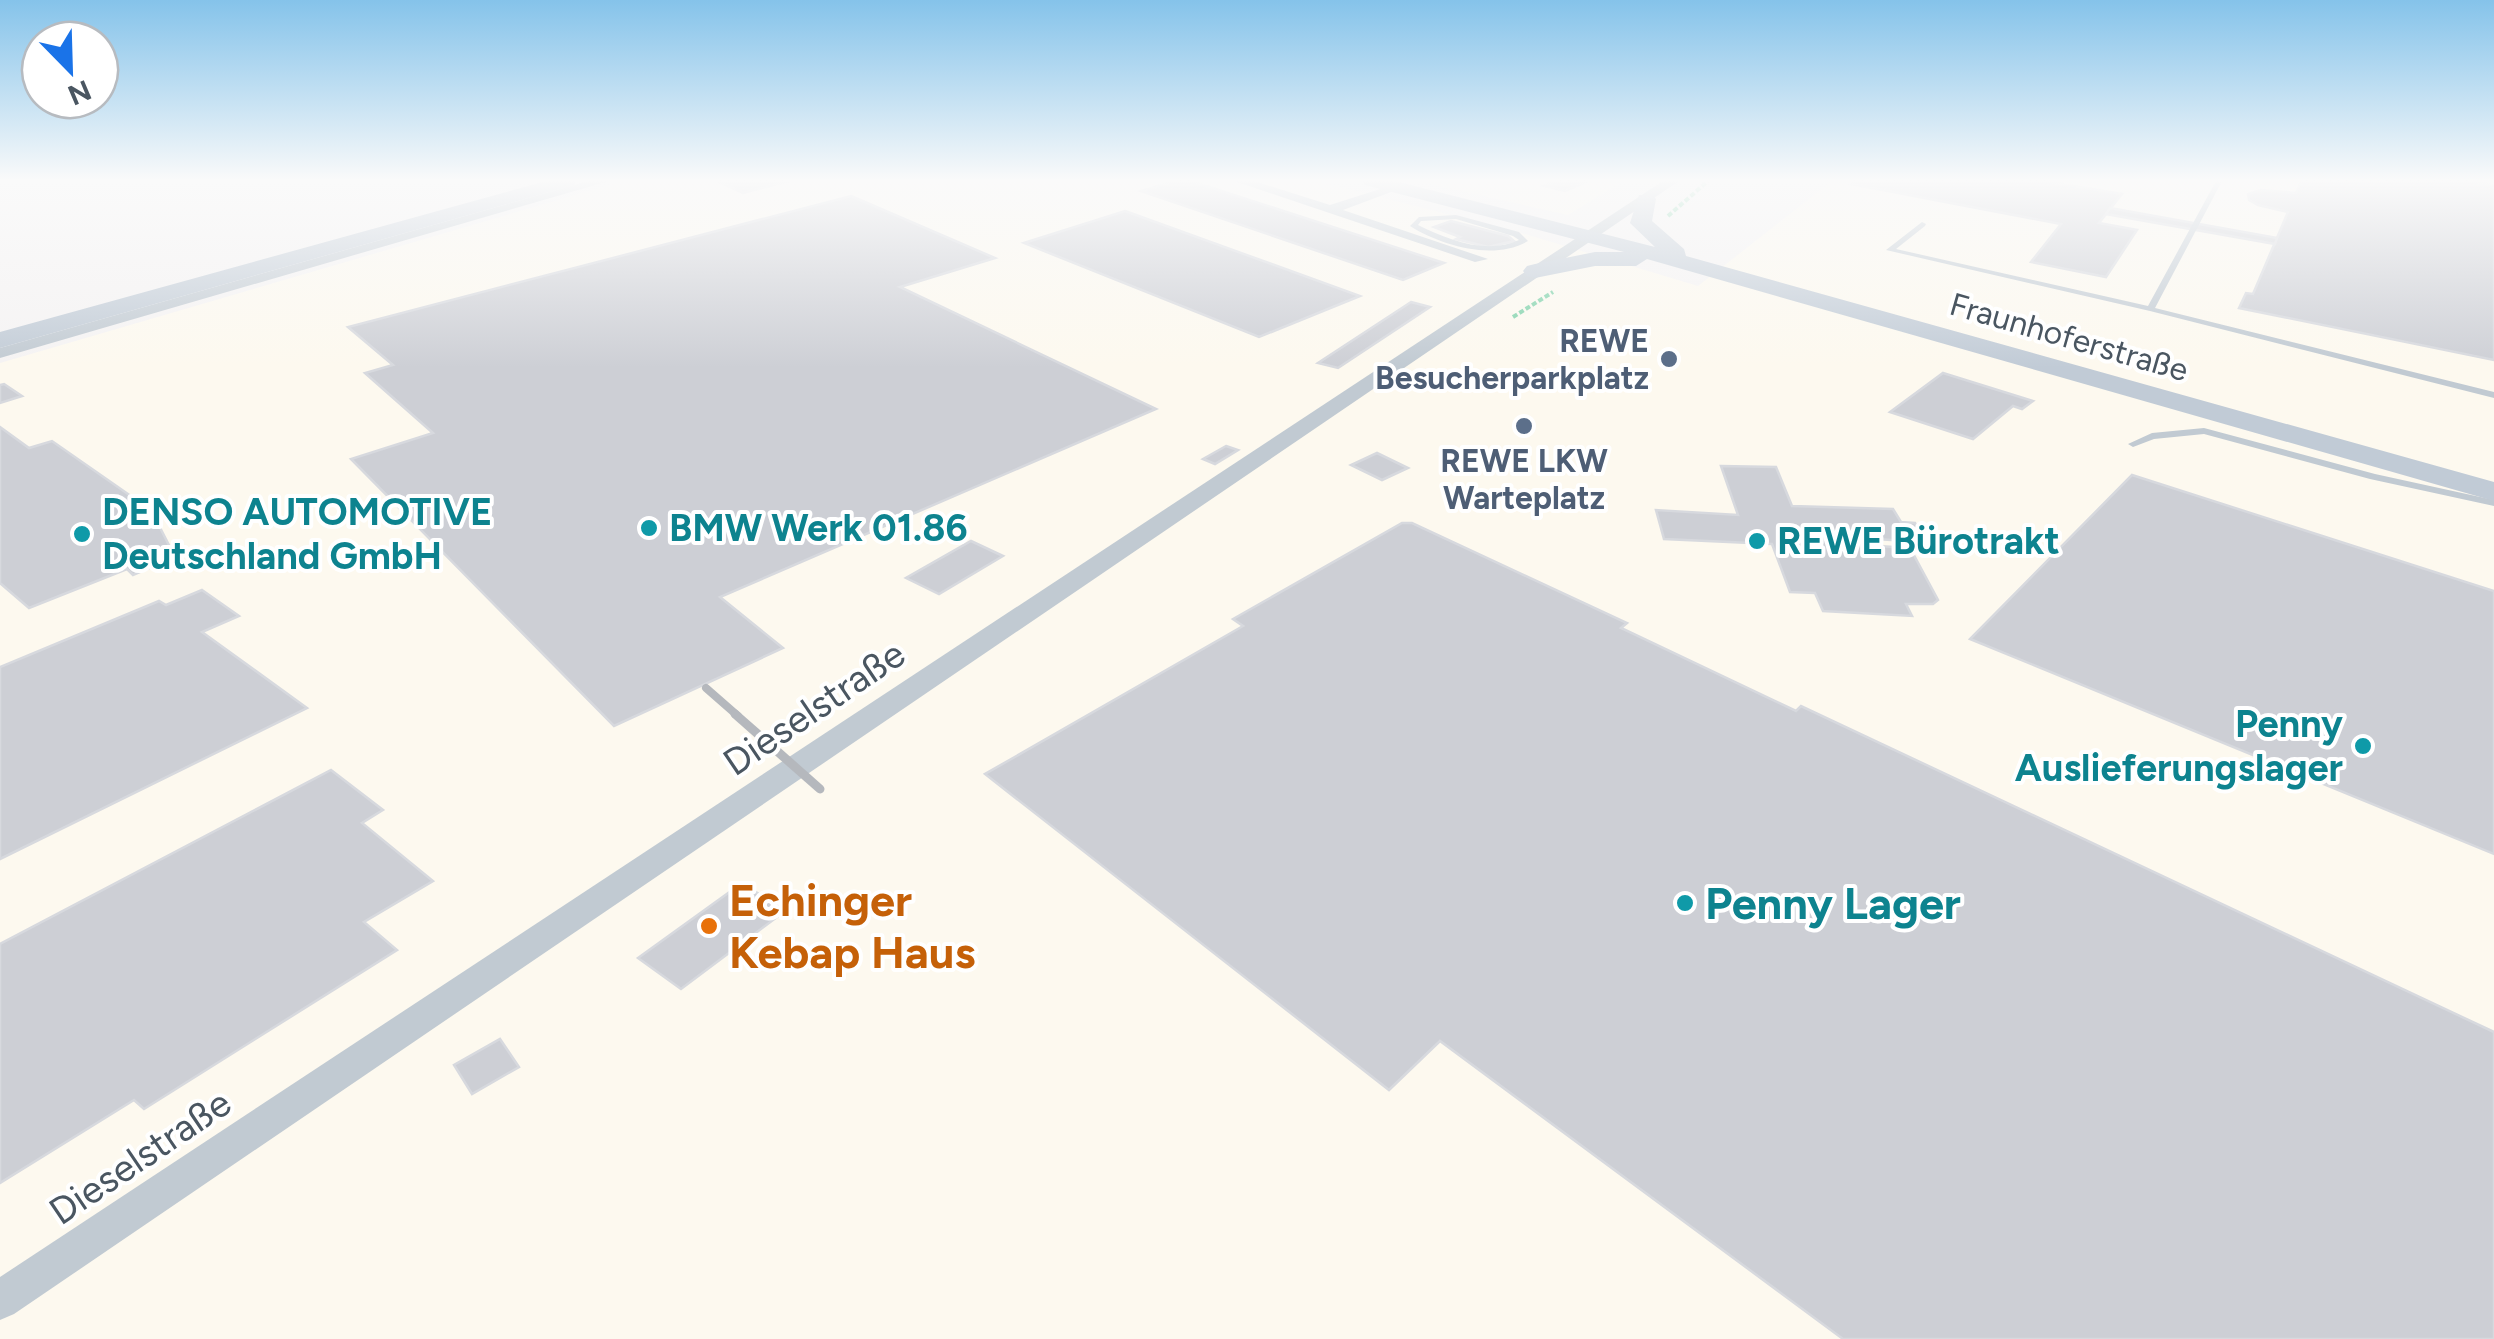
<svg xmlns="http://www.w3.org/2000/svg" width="2494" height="1339" viewBox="0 0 2494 1339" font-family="Figtree,sans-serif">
<rect width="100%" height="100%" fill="#f5f3f3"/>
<g fill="#fdf9ef">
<path d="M623 181H1317L1525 234 1698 286 1832 181H2494V1339H0V363Z"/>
<path d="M1416 181H1623L1568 215Z"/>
</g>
<g fill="#cdcfd5" stroke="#d7d9de" stroke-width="2.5">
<path d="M717 181H789L743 193Z"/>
<path d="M1175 181H1191L1444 263 1403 280 1141 191Z"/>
<path d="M1555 181H1588L1565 191 1544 186Z"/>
<path d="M1855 181H2044L2122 194 2099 223 2137 230 2106 277 2031 262 2061 224 1851 184Z"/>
<path d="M2301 181H2470L2494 185V360L2239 308 2246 293 2253 294 2288 212 2258 205 2249 200 2248 194 2261 190 2296 193Z"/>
<path d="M851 196 995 258 900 287 1156 409 720 597 783 648 614 726 351 459 433 433 365 373 393 365 348 327Z"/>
<path d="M2110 208 2277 238 2275 244 2106 214Z"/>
<path d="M1125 211 1360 296 1259 337 1024 243Z"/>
<path d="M1451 221 1508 236 1514 241 1488 247 1456 239 1460 237 1434 227Z"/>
<path d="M1411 302 1430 307 1338 368 1318 363Z"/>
<path d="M1943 373 2033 401 2022 409 2013 406 1973 439 1890 412Z"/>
<path d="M4 384 22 396 0 403V385Z"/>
<path d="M0 427 29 448 52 441 151 510 175 557 133 575 127 569 29 608 0 583Z"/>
<path d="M1226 446 1238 450 1215 464 1203 459Z"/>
<path d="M1377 453 1408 468 1382 480 1351 465Z"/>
<path d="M1721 466 1776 467 1792 506 1893 509 1901 522 1915 523 1926 542 1826 536 1829 543 1910 548 1938 600 1933 604H1906L1912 616 1823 611 1815 593 1790 592 1772 544 1664 539 1656 510 1738 515Z"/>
<path d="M2132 475 2494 591V854L1970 639Z"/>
<path d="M1402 523H1412L1627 623 1621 628 1796 711 1801 706 2494 1032V1339H1843L1440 1041 1389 1090 985 774 1243 626 1233 619Z"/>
<path d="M971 541 1003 556 939 594 906 578Z"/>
<path d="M202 590 239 616 202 632 307 708 0 859V667L159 601 166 605Z"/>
<path d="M331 770 383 810 362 823 433 881 364 922 397 950 144 1109 134 1100 0 1183V944Z"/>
<path d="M742 883 785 911 681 989 638 958Z"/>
<path d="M500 1039 519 1067 472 1094 454 1065Z"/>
</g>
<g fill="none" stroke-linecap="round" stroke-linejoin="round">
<g stroke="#7ad0a6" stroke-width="4" stroke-dasharray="5 2.5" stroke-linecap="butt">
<path d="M1668 216 1708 181"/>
<path d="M1513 317 1553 292"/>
</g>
<g fill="#c1cad2" fill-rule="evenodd">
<path d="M2216 181H2222L2155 308 2494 392V398L2150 311 1886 250 1922 222 1926 224 1925 226 1896 249 2148 306Z"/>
<path d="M1456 215 1519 232 1528 241C1494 261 1442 246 1410 226L1419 217ZM1456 219 1513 236 1519 240C1487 255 1448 240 1418 225L1421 221Z"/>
<path d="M2204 428 2375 474 2494 500V506L2370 479 2204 434 2154 439 2133 447 2128 444 2152 433Z"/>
</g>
<g fill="#c1cad2" fill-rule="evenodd">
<path d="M588 181H609L0 358V348Z"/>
<path d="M1234 181H1254L1330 205 1399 183V189L1343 210 1488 259 1475 262Z"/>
<path d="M1663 181H1679L14 1314 0 1320V1277Z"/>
</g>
<g fill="#c1cbd6" fill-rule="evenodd">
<path d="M546 181H577L574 185 0 348V332Z"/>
<path d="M1362 181H1395L1655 247 1630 223 1639 195H1653L1656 199 1652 221 1684 249 1686 256 2494 482V501L1647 259 1636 266H1595L1535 278 1527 276 1523 271 1527 266 1535 264 1595 252H1624L1365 185Z"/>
</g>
<path stroke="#b5b8bd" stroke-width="8" d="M706 688 738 716"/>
<path stroke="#b5b8bd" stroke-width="9" d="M735 714 820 789"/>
</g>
<linearGradient id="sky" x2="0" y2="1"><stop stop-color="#85c3ea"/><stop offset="0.49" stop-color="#fafafa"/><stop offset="1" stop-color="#fafafa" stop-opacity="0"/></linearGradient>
<rect width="2494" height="368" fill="url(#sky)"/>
<g fill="#5c6f8a" stroke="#fff" stroke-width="4">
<circle cx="1669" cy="359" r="10"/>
<circle cx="1524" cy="426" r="10"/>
</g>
<g fill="#0f9aa8" stroke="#fff" stroke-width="4">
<circle cx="649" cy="528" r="10"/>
<circle cx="82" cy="534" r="10"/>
<circle cx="1757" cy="541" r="10"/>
<circle cx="2363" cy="746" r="10"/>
<circle cx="1685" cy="903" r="10"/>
</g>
<circle fill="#e8710a" stroke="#fff" stroke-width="4" cx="709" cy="926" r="10"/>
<g text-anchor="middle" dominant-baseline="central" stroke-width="8" stroke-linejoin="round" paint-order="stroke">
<g font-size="32" fill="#4a5661" stroke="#fff">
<text transform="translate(2069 337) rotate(16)">Fraunhoferstraße</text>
</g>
<g font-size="32" font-weight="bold" fill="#4e5e75" stroke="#fff" text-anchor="end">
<text x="1649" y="341">REWE<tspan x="1649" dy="37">Besucherparkplatz</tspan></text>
<text x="1524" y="461" text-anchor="middle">REWE LKW<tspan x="1524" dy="37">Warteplatz</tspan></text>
</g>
<g font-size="38" font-weight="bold" fill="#0d838f" stroke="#fff" text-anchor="start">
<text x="102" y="512">DENSO AUTOMOTIVE<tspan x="102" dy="44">Deutschland GmbH</tspan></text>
<text x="669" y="528">BMW Werk 01.86</text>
<text x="1777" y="541">REWE Bürotrakt</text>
<text x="2343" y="724" text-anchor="end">Penny<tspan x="2343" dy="44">Auslieferungslager</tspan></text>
</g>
<g font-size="38" fill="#4a5661" stroke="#fff">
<text transform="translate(814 708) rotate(-34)">Dieselstraße</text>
<text transform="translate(140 1157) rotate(-34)">Dieselstraße</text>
</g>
<g font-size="45" font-weight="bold" fill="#c56008" stroke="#fff" text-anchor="start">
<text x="729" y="900">Echinger<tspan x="729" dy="52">Kebap Haus</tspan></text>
</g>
<g font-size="45" font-weight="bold" fill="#0d838f" stroke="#fff" text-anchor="start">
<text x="1705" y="903">Penny Lager</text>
</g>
</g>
<g transform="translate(70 70) rotate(157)"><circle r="48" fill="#ffffff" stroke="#b7bbc0" stroke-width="2.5"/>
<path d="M0-8L18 38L0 25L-18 38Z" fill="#1a73e8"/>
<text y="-15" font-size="28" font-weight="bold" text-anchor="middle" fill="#4a5661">N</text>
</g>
</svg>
